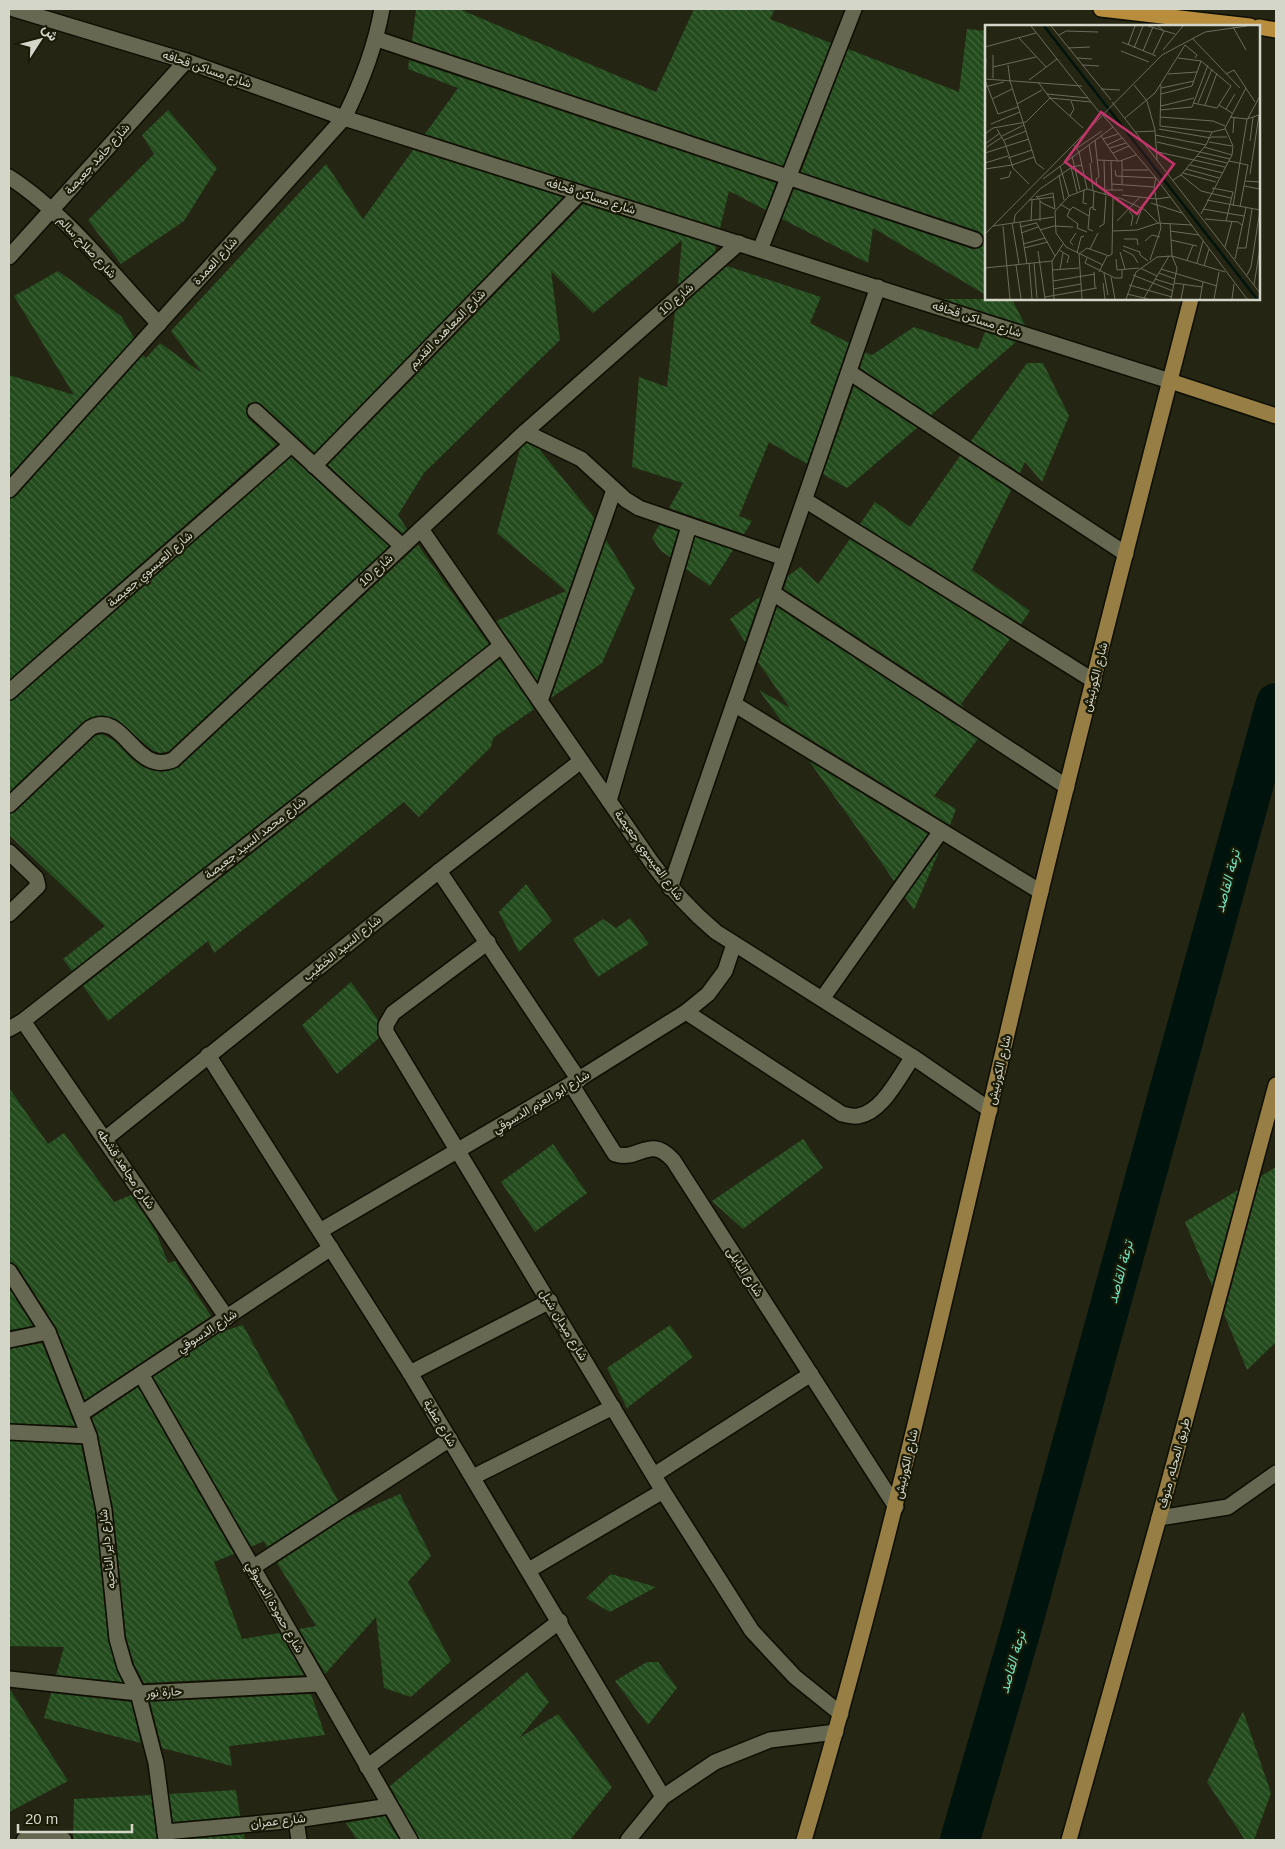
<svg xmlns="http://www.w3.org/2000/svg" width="1285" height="1849" viewBox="0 0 1285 1849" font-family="Arial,Vazirmatn,sans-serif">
<defs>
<pattern id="building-back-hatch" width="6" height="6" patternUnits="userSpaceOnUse" patternTransform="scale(1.25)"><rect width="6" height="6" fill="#234b1d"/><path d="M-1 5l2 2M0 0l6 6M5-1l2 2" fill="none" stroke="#42643c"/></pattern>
</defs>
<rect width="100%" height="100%" fill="#242512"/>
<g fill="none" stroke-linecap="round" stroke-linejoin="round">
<path stroke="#00140d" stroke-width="40" d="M960 1840 1020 1633 1276 703"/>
</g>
<g fill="url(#building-back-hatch)">
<path d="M416 9H459L656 92 694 9H775L770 19 831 43 783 166 412 41Z"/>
<path d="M967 29 986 31V295L873 228 868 263 782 219 794 189 972 249 982 247 984 238 978 231 801 172 848 49 959 92Z"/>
<path d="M409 60 776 183 766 210 729 191 720 228 425 134 458 88 408 69Z"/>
<path d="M168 110 217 168 184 221 121 264 88 220 154 154 142 135Z"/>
<path d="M413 150 563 197 314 453 261 404 257 402 248 404 246 409 248 418 277 444 9 680V499L16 496 143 355 146 358 160 343 202 373 171 331 326 164 363 219Z"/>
<path d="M583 204 716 246 715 252 678 285 682 240 593 313 551 271 560 340 424 473 398 515 407 529 402 534 328 465Z"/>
<path d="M727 266 821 297 810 323 849 343 807 464 769 442 739 516 752 521 744 534 669 508 683 483 632 467 639 377 667 387 675 312Z"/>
<path d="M58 271 121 316 134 338 9 476V375L74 395 14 296Z"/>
<path d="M943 299H1012L1025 325Z"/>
<path d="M914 327 978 349 985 332 1016 342 931 415 860 368 865 352 872 355Z"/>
<path d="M1027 363H1043L1069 416 1042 482 1025 462 1020 473 971 441Z"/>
<path d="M854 386 917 428 847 488 823 474Z"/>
<path d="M527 443 539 449 591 513 594 519 537 681 496 621 566 591 497 533 520 449Z"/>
<path d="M960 456 1011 490 972 570 1030 611 1021 624 860 524 875 502 910 527Z"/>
<path d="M291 457 389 546 169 751 160 753 153 751 117 720 99 716 84 721 9 792V701L15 699Z"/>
<path d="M659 525 678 531 670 557 661 551 652 538Z"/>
<path d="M695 537 733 550 710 586 686 569Z"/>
<path d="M850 539 1010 639 961 704 965 708 784 589 788 576 800 567 818 584Z"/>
<path d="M606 540 635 588 602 663 551 698Z"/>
<path d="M418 545 489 644 72 971 63 959 105 926 9 835V814L15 812 95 736 102 734 115 741 132 759 145 768 161 772 179 767Z"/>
<path d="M761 596 745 642 730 619Z"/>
<path d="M777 607 978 739 934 796 956 809 950 825 782 722 759 690 790 708 758 662Z"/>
<path d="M500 659 534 709 493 738 491 747 419 817 404 802 214 953 208 941 108 1021 83 986Z"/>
<path d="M809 761 928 834 894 881 864 838Z"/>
<path d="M940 849 914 910 905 897Z"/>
<path d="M526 884 552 921 519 952 499 912Z"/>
<path d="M630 918 649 944 598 977 573 939 603 919 616 928Z"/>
<path d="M351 982 378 1020 377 1032 379 1038 337 1074 302 1025Z"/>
<path d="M9 1088 48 1144 64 1133 114 1202 131 1195 156 1232 168 1263 175 1261 211 1316 85 1400 56 1327 17 1266 9 1262Z"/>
<path d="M803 1139 823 1168 743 1229 712 1201Z"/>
<path d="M553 1144 587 1193 535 1232 501 1182Z"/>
<path d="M1276 1167V1342L1247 1370 1224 1314 1261 1176Z"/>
<path d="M1238 1190 1212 1286 1185 1222Z"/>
<path d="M9 1288 33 1326 9 1330Z"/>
<path d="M243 1325 338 1501 267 1547 264 1541 251 1547 153 1377 221 1332Z"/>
<path d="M670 1325 693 1357 627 1408 607 1368Z"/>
<path d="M42 1343 75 1426 9 1423V1349Z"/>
<path d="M138 1387 234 1554 214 1562 242 1639 280 1633 304 1675 144 1683 134 1664 126 1637 113 1508 98 1434 92 1418Z"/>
<path d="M9 1441 81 1445 95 1511 108 1640 122 1682 56 1675 64 1647 9 1646Z"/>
<path d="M400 1494 431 1556 408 1582 451 1661 411 1697 384 1688 376 1617 325 1674 299 1629 316 1626 277 1563 347 1517Z"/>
<path d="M611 1574 656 1587 610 1612 586 1598Z"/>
<path d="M647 1662H658L677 1688 648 1725 615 1681Z"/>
<path d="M527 1672 549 1702 519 1738 558 1714 612 1787 570 1840H419L390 1786Z"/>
<path d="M9 1688 68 1781 9 1812Z"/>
<path d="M51 1693 131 1702 141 1743 44 1718Z"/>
<path d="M311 1694 325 1735 229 1746 232 1766 162 1748 150 1702Z"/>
<path d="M1243 1711 1271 1793 1254 1840H1245L1207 1782Z"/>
<path d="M236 1790 240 1816 173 1822 169 1794Z"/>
<path d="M151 1795 157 1840H73L74 1799Z"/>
<path d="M385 1816 399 1840H357L346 1823Z"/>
<path d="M244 1834 245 1840H178Z"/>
</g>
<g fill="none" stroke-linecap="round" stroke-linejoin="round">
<defs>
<g id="minor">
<path d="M14 9 186 61 344 118 1170 381"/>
<path d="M377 39 975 240"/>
<path d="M9 177C65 213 113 275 159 324"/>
<path d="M760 250 854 9"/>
<path d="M9 257 186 61"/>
<path d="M849 372 1126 554"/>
<path d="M255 411 402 546"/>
<path d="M525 432 581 459 626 500 639 508 784 558"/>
<path d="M314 466 580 193"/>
<path d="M9 490 344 118C362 82 375 48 382 9"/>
<path d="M805 500 1094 681"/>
<path d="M421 529 652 863C671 889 691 911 716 932L913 1057 990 1110"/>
<path d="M773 593 1067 787"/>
<path d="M9 692 291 445"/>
<path d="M540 701 614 490"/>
<path d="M734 704 1041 892"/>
<path d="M609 801 689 526"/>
<path d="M9 805 90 728C124 709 134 776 173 760L525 432 739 243"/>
<path d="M9 852 36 878 38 886 9 914"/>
<path d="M439 871 579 1080"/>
<path d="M670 888 878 287"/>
<path d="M488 942 393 1013 386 1025V1032L663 1491 752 1631 795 1677 841 1714"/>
<path d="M822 999 941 831"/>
<path d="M686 1012 842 1114C847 1115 853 1117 858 1116 883 1112 899 1076 913 1057"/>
<path d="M23 1021 227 1318"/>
<path d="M9 1029 23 1021 501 646"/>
<path d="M208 1055 410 1373 663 1797"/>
<path d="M571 1084 615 1154C639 1162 649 1134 673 1160L896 1507"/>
<path d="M105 1139 439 871 581 761"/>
<path d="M320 1231 571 1084 686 1012 708 994 725 971 734 944"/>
<path d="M9 1271 48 1332 89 1436 104 1510 117 1639 125 1667 138 1693 156 1763 166 1840"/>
<path d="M9 1340 48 1332"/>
<path d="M410 1373 550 1301"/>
<path d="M141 1374 410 1840"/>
<path d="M82 1413 331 1248"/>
<path d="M9 1432 89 1436"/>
<path d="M654 1475 811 1374"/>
<path d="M473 1477 613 1407"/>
<path d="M1159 1518 1228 1507 1276 1473"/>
<path d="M252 1568 450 1439"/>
<path d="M529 1570 663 1491"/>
<path d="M9 1679 138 1693 320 1684"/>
<path d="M367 1767 560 1621"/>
<path d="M296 1820 299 1840"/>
<path d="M165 1832 296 1820 390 1806"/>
<path d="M24 1840H64"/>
<path d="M628 1840 663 1797 715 1762 770 1740 836 1732"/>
</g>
<g id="major">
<path d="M1170 381 1276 416"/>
<path d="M804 1840C897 1529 964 1211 1040 895 1088 696 1140 497 1191 299"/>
<path d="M1069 1840 1159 1518 1276 1085"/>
</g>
<g id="highway">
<path d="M1101 9 1250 26"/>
<path d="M1259 27 1276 30"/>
</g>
</defs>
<use href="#minor" stroke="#0e0e00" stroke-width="18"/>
<use href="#major" stroke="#0e0e00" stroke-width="18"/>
<use href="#highway" stroke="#0e0e00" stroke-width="18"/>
<use href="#minor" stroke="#666852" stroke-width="15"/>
<use href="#major" stroke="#977e45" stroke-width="15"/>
<use href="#highway" stroke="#b88d3d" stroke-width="15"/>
</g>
<g text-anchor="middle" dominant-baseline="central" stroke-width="4.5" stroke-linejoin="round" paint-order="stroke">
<g font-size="12" fill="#d5d6ca" stroke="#1b1c08">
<text transform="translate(207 69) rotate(19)">شارع مساكن قحافه</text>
<text transform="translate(97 159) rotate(-48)">شارع حامد جعيصة</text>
<text transform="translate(591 196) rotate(18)">شارع مساكن قحافه</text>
<text transform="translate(87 247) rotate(47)">شارع صلاح سالم</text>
<text transform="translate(215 261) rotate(-48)">شارع العمدة</text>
<text transform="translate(676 299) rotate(-41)">شارع 10</text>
<text transform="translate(977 319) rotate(18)">شارع مساكن قحافه</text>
<text transform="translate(447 329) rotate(-46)">شارع المعاهده القديم</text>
<text transform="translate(150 569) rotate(-41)">شارع العيسوي جعيصة</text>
<text transform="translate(376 570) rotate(-43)">شارع 10</text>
<text transform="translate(1095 677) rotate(-76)">شارع الكورنيش</text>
<text transform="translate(255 838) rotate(-38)">شارع محمد السيد جعيصة</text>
<text transform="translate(649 855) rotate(54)">شارع العيسوي جعيصة</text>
<text transform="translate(342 948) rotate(-39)">شارع السيد الخطيب</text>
<text transform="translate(999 1070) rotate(-77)">شارع الكورنيش</text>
<text transform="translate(541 1102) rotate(-31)">شارع ابو العزم الدسوقي</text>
<text transform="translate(126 1169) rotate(56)">شارع مجاهد قشطه</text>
<text transform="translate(745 1272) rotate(57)">شارع البابلى</text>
<text transform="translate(564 1325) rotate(59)">شارع ميدان شبل</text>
<text transform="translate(207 1331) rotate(-33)">شارع الدسوقي</text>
<text transform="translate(440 1423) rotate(59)">شارع عطية</text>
<text transform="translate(1174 1463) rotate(-75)">طريق المحله, منوف</text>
<text transform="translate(906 1464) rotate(-77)">شارع الكورنيش</text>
<text transform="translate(107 1549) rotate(-96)">شارع داير الناحيه</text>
<text transform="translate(275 1607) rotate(60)">شارع حمودة الدسوقي</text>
<text transform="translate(164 1692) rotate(-3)">حارة نور</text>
<text transform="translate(278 1821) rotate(-6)">شارع عمران</text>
</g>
<g font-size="14" font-style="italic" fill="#6fe1c0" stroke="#1b1c08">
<text transform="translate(1227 881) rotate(-75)">ترعة القاصد</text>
<text transform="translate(1120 1272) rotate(-75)">ترعة القاصد</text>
<text transform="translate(1012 1662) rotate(-74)">ترعة القاصد</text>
</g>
</g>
<g transform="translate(985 25)">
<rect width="275" height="275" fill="#242512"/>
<path fill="none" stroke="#00140d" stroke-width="2.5" d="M59 1 272 274"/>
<path fill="none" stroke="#6b6c5c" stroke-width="1" d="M46 1 114 87M66 1 126 75M163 1 190 9M248 2 261 25M74 10 81 6 113 7M34 13 61 42M207 13 255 63M137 17 171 31M143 20 150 1M200 20 212 30 210 33M0 22 51 8M83 23 105 22M149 23 158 1M178 25 198 1M136 26 164 37M158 26 168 2M168 29 179 6 173 1M92 33 107 34M193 33 216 36 246 61M23 40 25 56 51 138 59 144M97 40 114 41M8 42 51 32M183 49 212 47M241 49 249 45 270 77M0 52 1 34M8 53V30M0 54 97 61M0 55 13 89M44 55 72 34M53 57 65 73 98 103M149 60 162 76 170 105 172 135M0 62 19 57M176 63 209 56M116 64 135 65M62 69 103 73M176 69 207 61 216 36M7 74 27 64M127 77 275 268M208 78 232 83 246 61M213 78 227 44M32 79 57 65M220 80 232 48M234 80 247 88M176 81 209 73M241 84 250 69M175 85 207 82 223 40M13 89 33 82M117 89 171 153 262 274M85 91 89 84 86 76M175 92 228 96 240 101M245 92 262 94 274 90M140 93 170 68 200 20M263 93 275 71M6 99 35 87M175 101 227 107 240 104M175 101 176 60M12 104 20 118 28 143 44 159M174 104 226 113M150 107 170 106M248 108 249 93M0 109 8 103 41 97 65 73 106 77M170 110 221 120M17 111 39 100M116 111 133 136M226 112H242M118 114 133 109M19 115 41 106M110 115 114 152 111 154 112 161M265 116 268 92M172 117 245 134M224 117 247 121M0 119 15 108M89 120 94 127 102 164M104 120 107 138M122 120 137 113M2 122 17 112M219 122 247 130M92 123 117 106M125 123 141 118M173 127 240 142M0 128 44 114M128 128 144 121M87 131 95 165M212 131 242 138M23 133 47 125M112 135 135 136 151 130M119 136 120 170M126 136 127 165M244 136 263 140 255 182M0 138 23 131M105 138 108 165M205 140 238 148M75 141 84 171M86 142 92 167M0 144 27 140 49 132M201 144 234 153M130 145 131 151 171 153M138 145H163M198 148 231 157M265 149 274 90M74 150 79 175M196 150 216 166 246 173M15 154 24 152 26 146M58 154 128 102M188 155 196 150 221 120 227 107M260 156 275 157M127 159 169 162M137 159V135M259 161 275 164M227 163 248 167 241 196M99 165 98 178 102 179M120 165H138M109 166 108 184 111 185M137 170 172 174 185 172M51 171 57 178 70 184M52 172 68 168 70 184M44 175 69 172M222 175 275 185M55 176V196M166 178 197 188M75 179 85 185 82 191 93 199 92 203 102 207M248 181 262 94M108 182 105 183 103 204 108 206M218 184 259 191M85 185 88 182 104 191M144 186 148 191 146 201M216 189 247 130 248 121 240 103 261 63M220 194 253 197 257 200M46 196 47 175M132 196 155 172M35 197 42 239M51 197 70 231M27 198 34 239M29 198 30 190 55 164 87 142 97 140M185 198 187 231 192 243 186 274M151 199 157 183M8 201 69 192M18 201 25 274M35 202 51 198M114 202 119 199 121 171M55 205 69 201 88 202M128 206 152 205 173 198 207 200M185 206 214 210M36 208 53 202M0 209 177 30 220 7 262 1M139 214H152L153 220M186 215 212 221M160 216 167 210 175 212M38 219 60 213M88 220 85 217 91 208M138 221 155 227V230L163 236M240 222 247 196M39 223 63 217M253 223H261L267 184M105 224 113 208M74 225 84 231 82 238M138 225 148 230 153 238M53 226 60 274M135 227 140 244M92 228 96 212 99 211M124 231 127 229 128 173M102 233 100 238 130 253H137V244M131 234 132 245 154 243M250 234 261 183M165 235 176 203 169 162 171 153M202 235 208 220M44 238 47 274M49 238 52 273M212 238 218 216M31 240 36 274M118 240 81 222 71 208 70 186 84 171 102 164 137 174 160 185 173 198M219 241 224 224M0 243 67 236M155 243 172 251M75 244 78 228M176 244 232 261M67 245 94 243M109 247 110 263M114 247 122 231M119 248 123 270M174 248 190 254M148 250 188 266M262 250 266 242 275 185M126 252 130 274M170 254 189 260M68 256 110 249M118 258 120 274M189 258 217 262M144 260 187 272M269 260 275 223M68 264 96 259M142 269 163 274M60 272 112 263M159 273 184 231M69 274 67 236 78 219M97 274 94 229 102 223 124 231M141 274 151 247 172 232 187 231 240 247M196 274 199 259M215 274 218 257M229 274 234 247M247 274 249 259"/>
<path fill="#c5346c" fill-opacity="0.15" stroke="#c5346c" stroke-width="2.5" d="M116 87 189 139 152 189 80 137Z"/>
<rect width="275" height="275" fill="none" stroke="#d5d6ca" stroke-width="2.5"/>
</g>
<rect width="1285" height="1849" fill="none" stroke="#d5d6ca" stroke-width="20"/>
<g transform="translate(40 40) rotate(54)" stroke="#1b1c08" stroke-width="4" paint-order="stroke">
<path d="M0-4L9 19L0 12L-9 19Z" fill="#d5d6ca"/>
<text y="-8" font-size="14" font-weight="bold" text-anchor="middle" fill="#d5d6ca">ش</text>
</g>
<path d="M18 1824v8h114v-8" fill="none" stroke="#d5d6ca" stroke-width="2.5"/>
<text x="25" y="1824" font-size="15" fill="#d5d6ca" stroke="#1b1c08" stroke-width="4" paint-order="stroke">20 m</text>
</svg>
